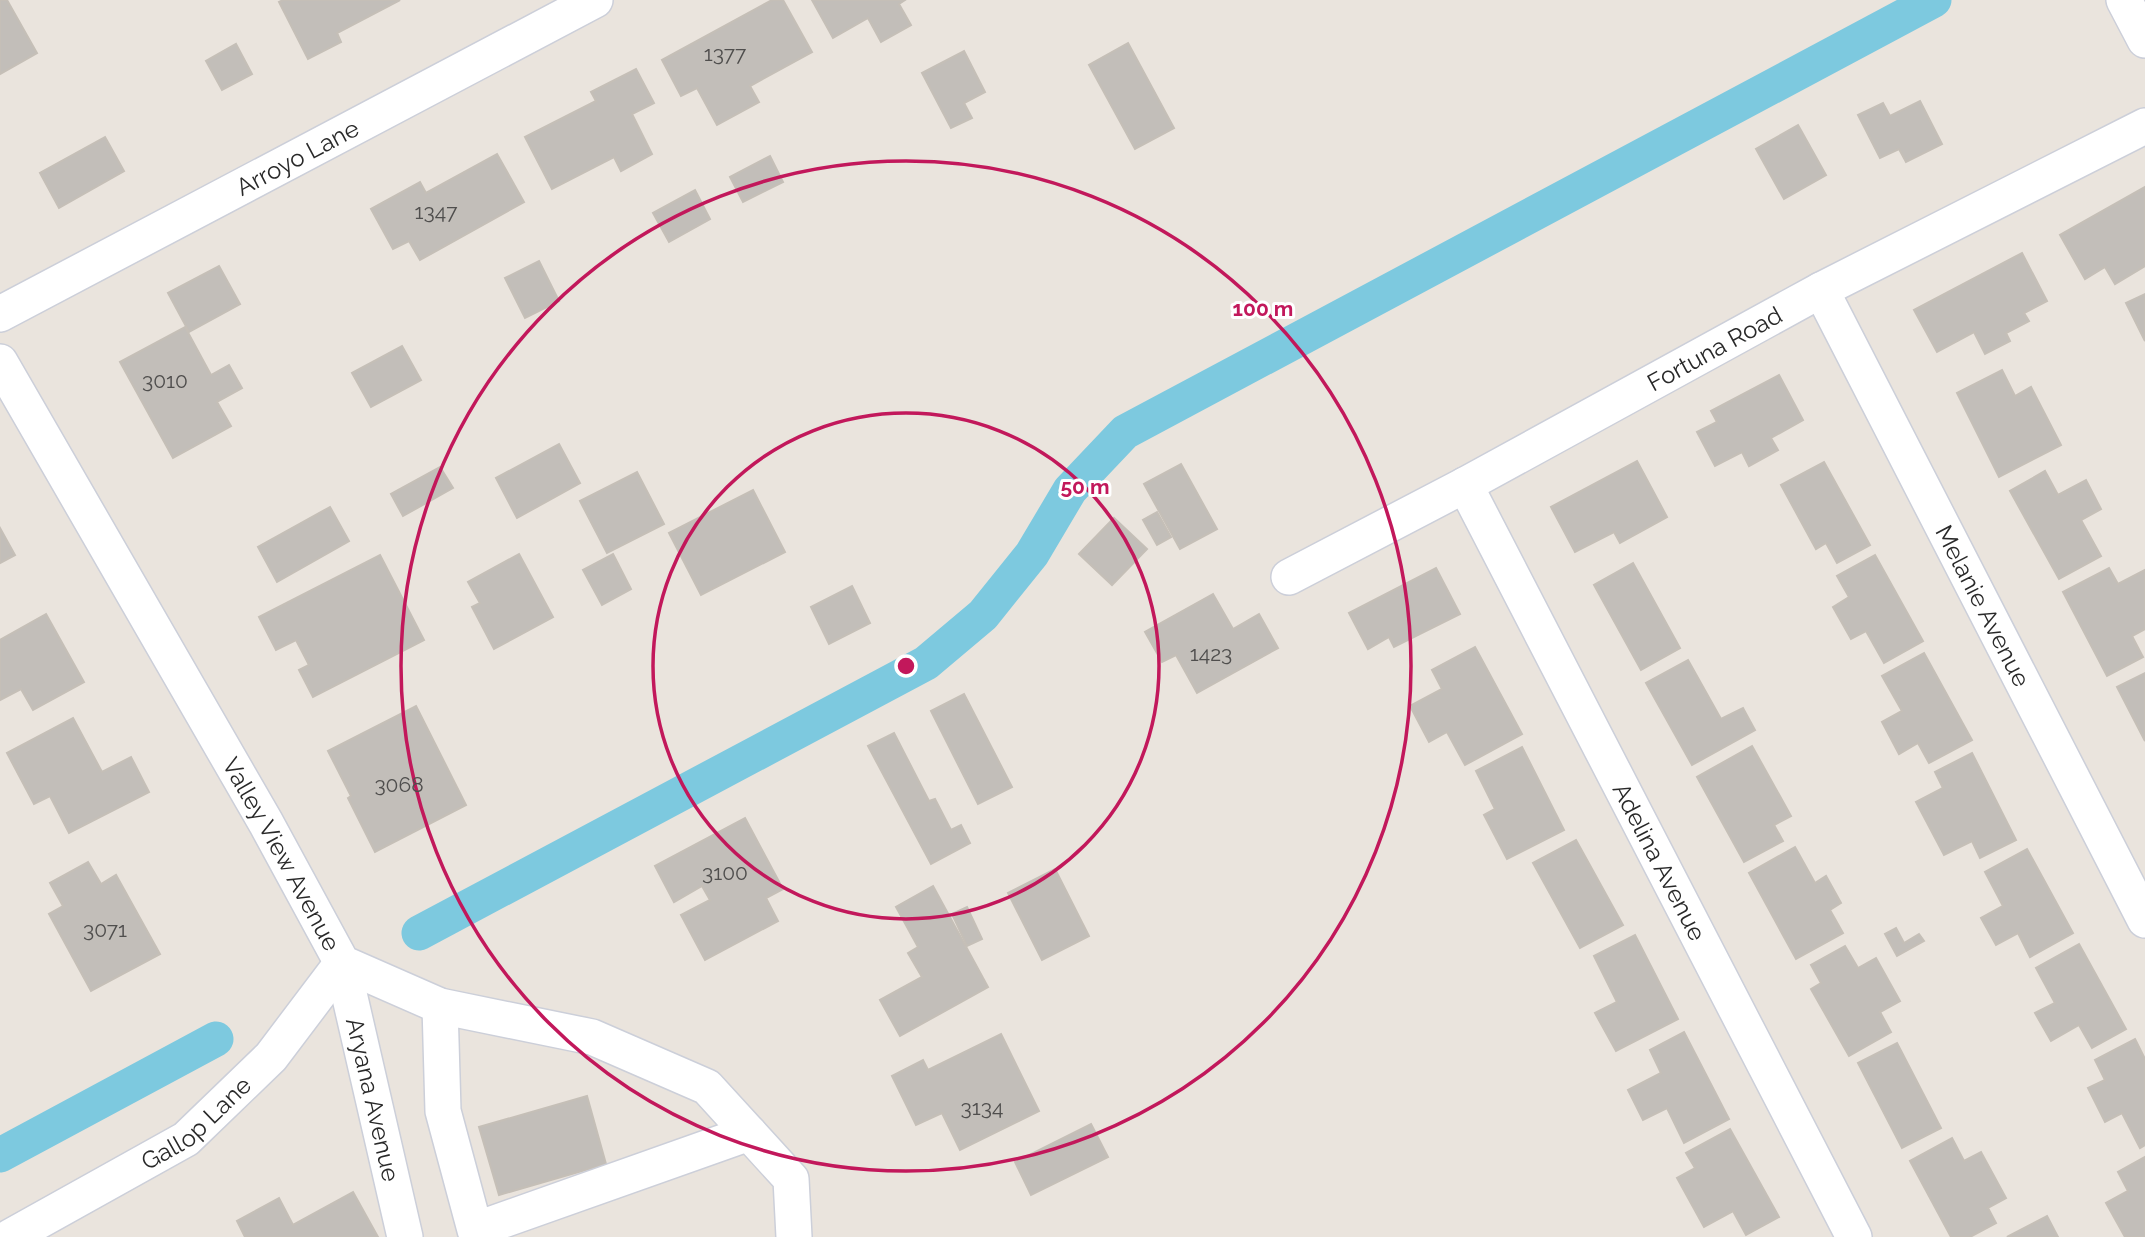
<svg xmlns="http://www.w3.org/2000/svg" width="2145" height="1237" viewBox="0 0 2145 1237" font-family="Raleway,sans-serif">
<rect width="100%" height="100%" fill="#eae4dd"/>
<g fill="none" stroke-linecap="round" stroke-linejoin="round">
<g stroke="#7dc9df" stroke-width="35">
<path d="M419 933 926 663 983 615 1032 554 1070 490 1125 432 1934 0"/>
<path d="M0 1155 216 1039"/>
</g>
</g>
<g fill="#c2beb9" stroke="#c5bfb7" stroke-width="2">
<path d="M0 0H7L37 53 0 74Z"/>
<path d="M283 0H400L337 33 341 42 308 59 279 2Z"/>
<path d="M772 0H783L812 52 750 86 759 102 717 125 697 88 681 96 662 60Z"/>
<path d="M812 0H905L899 4 911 25 881 42 868 18 833 38Z"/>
<path d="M1128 43 1174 128 1135 149 1089 65Z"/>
<path d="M236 44 252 74 222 90 206 61Z"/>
<path d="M964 51 985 92 964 103 972 118 951 128 922 73Z"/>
<path d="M636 69 654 103 632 114 652 154 621 171 614 157 552 189 525 137 596 101 591 92Z"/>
<path d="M1920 101 1942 144 1906 162 1899 149 1880 158 1858 115 1883 103 1890 116Z"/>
<path d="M1798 125 1826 175 1784 199 1756 149Z"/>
<path d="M105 137 124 171 59 208 40 173Z"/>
<path d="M497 154 524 202 420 260 409 241 393 249 371 209 420 182 426 193Z"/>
<path d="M770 156 783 182 743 202 730 177Z"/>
<path d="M2145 187V266L2115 284 2105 267 2085 279 2060 235Z"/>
<path d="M695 190 710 219 669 242 653 213Z"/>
<path d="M2022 253 2047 301 2024 313 2029 321 2006 333 2010 341 1985 354 1974 332 1937 352 1914 310Z"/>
<path d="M539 261 559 301 525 318 505 278Z"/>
<path d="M219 266 240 304 189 332 168 293Z"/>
<path d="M2145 294V341L2126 303Z"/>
<path d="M185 327 211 375 229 365 242 388 217 402 231 426 173 458 120 362Z"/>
<path d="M402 346 421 380 371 407 352 373Z"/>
<path d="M2002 370 2015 396 2031 387 2061 445 1999 477 1957 393Z"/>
<path d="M1779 375 1803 420 1771 438 1778 450 1749 466 1742 452 1715 466 1697 432 1717 422 1711 411Z"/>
<path d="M559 444 580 483 517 518 496 478Z"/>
<path d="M1637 461 1667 517 1620 543 1614 532 1575 552 1551 507Z"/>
<path d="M1824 462 1870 545 1837 563 1826 543 1816 549 1781 485Z"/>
<path d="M1181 464 1217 529 1180 549 1144 484Z"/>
<path d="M440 467 453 488 403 516 391 494Z"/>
<path d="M2045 471 2058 495 2086 480 2101 509 2081 520 2101 556 2059 579 2010 491Z"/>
<path d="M637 472 664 524 607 553 580 501Z"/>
<path d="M753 490 785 552 701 595 669 533Z"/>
<path d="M330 507 349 541 277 582 258 547Z"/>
<path d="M1157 512 1171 537 1157 545 1143 520Z"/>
<path d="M1114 518 1147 549 1112 585 1079 554Z"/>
<path d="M0 528 15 555 0 563Z"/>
<path d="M519 554 553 617 494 649 472 607 480 603 468 582Z"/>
<path d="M613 554 631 589 602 605 583 570Z"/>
<path d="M380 555 424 640 313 697 299 670 309 665 296 640 276 650 259 617Z"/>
<path d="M1875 555 1923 641 1884 663 1866 631 1851 639 1833 607 1849 597 1837 576Z"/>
<path d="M1633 563 1680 648 1641 670 1594 585Z"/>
<path d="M1436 568 1460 614 1394 647 1389 637 1368 649 1349 613Z"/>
<path d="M2109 568 2118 584 2145 570V629L2132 636 2143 657 2107 676 2063 592Z"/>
<path d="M852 586 870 623 829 644 811 607Z"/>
<path d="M1213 594 1233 629 1259 614 1278 648 1197 693 1176 655 1162 662 1145 632Z"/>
<path d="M46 614 84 682 33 710 21 689 0 700V640Z"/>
<path d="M1475 647 1522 734 1465 765 1447 732 1429 742 1410 706 1442 689 1432 670Z"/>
<path d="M1924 653 1972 740 1929 763 1918 743 1899 754 1882 722 1902 711 1882 676Z"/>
<path d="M1688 660 1721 719 1743 708 1755 730 1692 765 1646 683Z"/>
<path d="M2145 673V741L2117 687Z"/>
<path d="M964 694 1012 787 978 804 931 711Z"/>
<path d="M416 706 466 805 375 852 348 798 351 796 328 751Z"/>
<path d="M73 718 102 772 131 757 149 792 69 833 50 796 34 804 7 753Z"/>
<path d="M894 733 929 801 935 799 951 830 961 825 970 843 931 864 868 746Z"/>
<path d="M1752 746 1791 816 1774 825 1783 841 1744 862 1697 777Z"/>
<path d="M1522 747 1564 830 1507 859 1484 815 1495 809 1476 771Z"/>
<path d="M1972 753 2016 840 1980 858 1972 841 1944 855 1916 802 1943 788 1935 772Z"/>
<path d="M745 818 783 889 766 898 778 921 705 960 681 915 710 900 702 886 674 902 655 866Z"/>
<path d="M1576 840 1623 925 1580 948 1533 863Z"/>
<path d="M1795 847 1815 883 1826 876 1841 903 1830 910 1843 933 1796 959 1749 873Z"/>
<path d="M2027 849 2073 933 2030 957 2018 933 1996 945 1981 918 2003 906 1985 872Z"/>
<path d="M88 862 101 884 116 875 160 954 91 991 49 914 63 906 50 883Z"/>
<path d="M1055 869 1089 936 1042 960 1008 893Z"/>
<path d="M933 886 988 987 900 1036 880 1000 922 977 908 953 918 947 896 907Z"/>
<path d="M967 907 982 939 967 946 952 914Z"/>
<path d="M1896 928 1904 943 1919 934 1924 941 1897 956 1885 934Z"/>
<path d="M1635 935 1678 1019 1616 1051 1595 1013 1617 1002 1594 956Z"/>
<path d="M2079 944 2126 1029 2092 1048 2079 1025 2051 1041 2035 1013 2055 1003 2036 968Z"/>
<path d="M1845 946 1858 968 1876 958 1900 1001 1880 1012 1891 1032 1849 1056 1811 989 1821 983 1811 965Z"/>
<path d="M1684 1032 1729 1119 1684 1143 1667 1108 1643 1120 1628 1090 1661 1073 1650 1050Z"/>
<path d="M1001 1034 1039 1111 960 1150 942 1113 916 1125 892 1076 923 1060 928 1070Z"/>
<path d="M2135 1039 2145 1059V1145L2140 1148 2122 1113 2105 1122 2088 1088 2105 1080 2095 1060Z"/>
<path d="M1897 1043 1941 1128 1902 1148 1858 1063Z"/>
<path d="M587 1096 606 1164 499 1195 479 1127Z"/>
<path d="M1091 1124 1108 1157 1031 1195 1015 1162Z"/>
<path d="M1730 1129 1779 1217 1746 1235 1733 1211 1704 1227 1677 1178 1695 1168 1686 1153Z"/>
<path d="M1952 1138 1964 1161 1981 1152 2006 1198 1988 1208 1996 1223 1970 1237H1951L1910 1161Z"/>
<path d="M2145 1157V1237H2125L2106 1203 2128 1191 2118 1172Z"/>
<path d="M353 1192 378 1237H245L237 1221 279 1198 293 1225Z"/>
<path d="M2047 1216 2058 1237H2007Z"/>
</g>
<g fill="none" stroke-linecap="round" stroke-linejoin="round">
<defs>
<g id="minor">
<path d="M2124 0 2145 40"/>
<path id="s1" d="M1821 290 2145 920"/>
<path id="s2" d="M0 314 595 0"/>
<path id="s3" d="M0 362 266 823 342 963 440 1006 592 1037 707 1087 791 1179 794 1237"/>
<path id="s4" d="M1465 485 1854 1237"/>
<path id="s5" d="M1289 577 1465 485 1821 290 2145 126"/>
<path id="s6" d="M342 963 405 1237"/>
<path d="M440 1006 443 1111 475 1230 749 1133"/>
<path id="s7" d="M10 1237 186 1139 271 1057 342 963"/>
</g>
</defs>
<use href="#minor" stroke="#cccfd9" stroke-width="38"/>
<use href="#minor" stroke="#fff" stroke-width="35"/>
</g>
<g fill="none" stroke="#c2185b" stroke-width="3.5">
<circle cx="906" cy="666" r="253"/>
<circle cx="906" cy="666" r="505"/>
</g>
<g text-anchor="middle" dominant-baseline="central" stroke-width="6" stroke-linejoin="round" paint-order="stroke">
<g font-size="21" fill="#4f4e4d">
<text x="725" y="53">1377</text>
<text x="436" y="211">1347</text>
<text x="165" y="380">3010</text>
<text x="1211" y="653">1423</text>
<text x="399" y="784">3068</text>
<text x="725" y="872">3100</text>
<text x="105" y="929">3071</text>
<text x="982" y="1107">3134</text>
</g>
<g font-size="24" fill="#292929" stroke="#fff">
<text stroke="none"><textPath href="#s2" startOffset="336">Arroyo Lane</textPath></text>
<text stroke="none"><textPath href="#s5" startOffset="483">Fortuna Road</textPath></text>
<text stroke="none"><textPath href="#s1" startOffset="355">Melanie Avenue</textPath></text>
<text stroke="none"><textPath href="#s3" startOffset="567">Valley View Avenue</textPath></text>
<text stroke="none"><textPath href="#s4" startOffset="424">Adelina Avenue</textPath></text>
<text stroke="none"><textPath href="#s6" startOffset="140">Aryana Avenue</textPath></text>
<text stroke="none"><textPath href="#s7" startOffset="219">Gallop Lane</textPath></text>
</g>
</g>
<circle cx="906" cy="666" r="10" fill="#c2185b" stroke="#fff" stroke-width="3.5"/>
<g font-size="21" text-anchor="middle" font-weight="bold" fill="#c2185b" stroke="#fff" stroke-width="6" stroke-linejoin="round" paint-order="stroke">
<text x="1263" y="316">100 m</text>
<text x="1085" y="494">50 m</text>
</g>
</svg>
